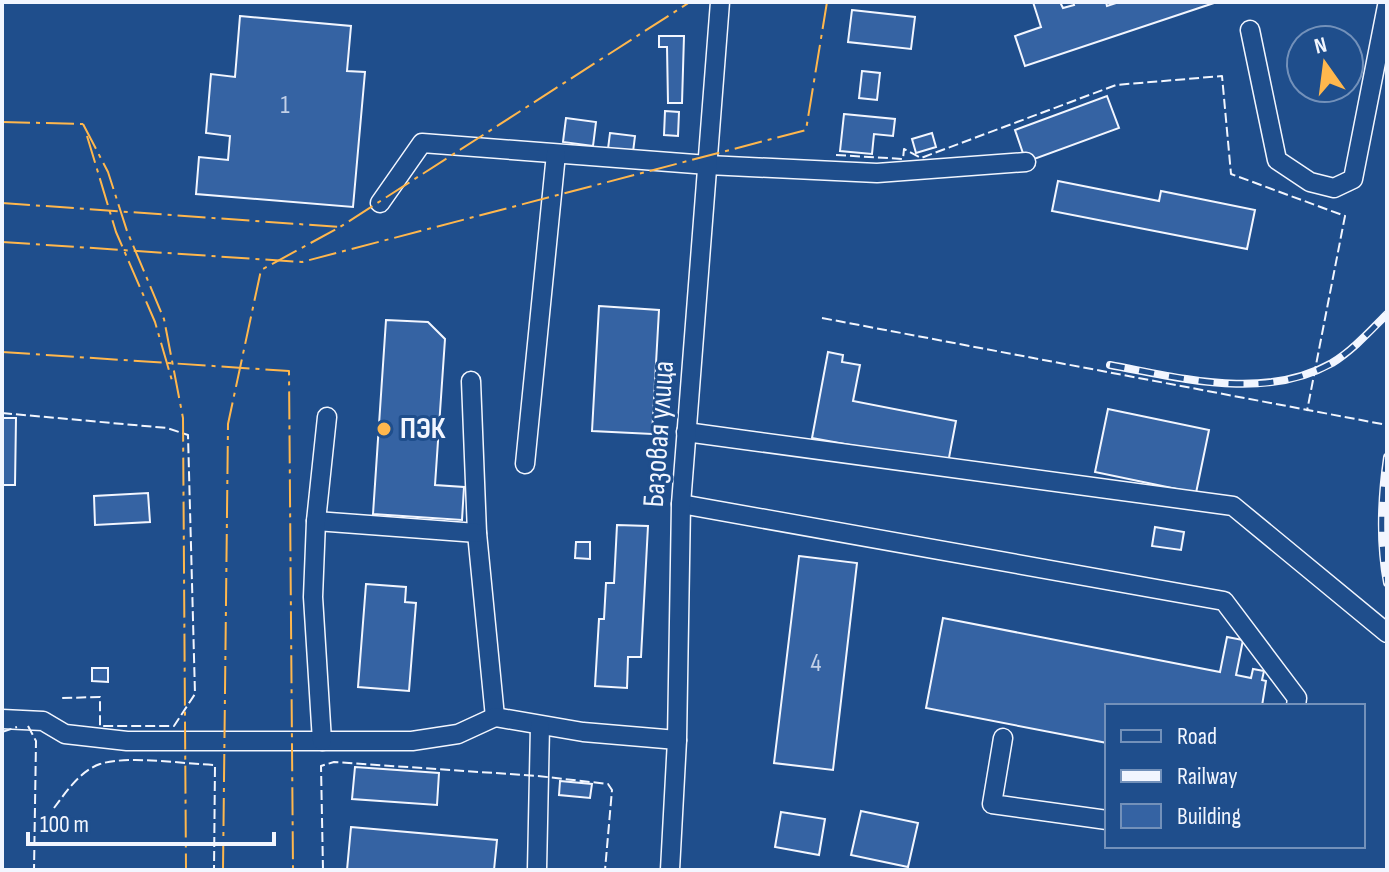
<svg xmlns="http://www.w3.org/2000/svg" width="1389" height="872" viewBox="0 0 1389 872" font-family="'Sofia Sans Condensed',sans-serif">
<rect width="100%" height="100%" fill="#1f4e8c"/>
<g fill="#3563a3" stroke="#f2f6ff" stroke-width="2">
<path d="M1033 2H1060L1063 8 1074 5 1073 2H1106L1107 6 1119 2H1217L1025 66 1015 36 1041 27Z"/>
<path d="M852 10 915 17 911 49 848 42Z"/>
<path d="M240 16 351 26 347 71 365 72 353 207 196 194 199 157 228 160 230 136 206 133 211 74 235 77Z"/>
<path d="M659 36H684L682 103H668L667 47H659Z"/>
<path d="M862 71 880 73 877 100 859 98Z"/>
<path d="M1107 96 1119 128 1026 162 1015 130Z"/>
<path d="M665 111 679 112 678 136 664 135Z"/>
<path d="M844 114 895 119 893 136 874 134 872 154 840 151Z"/>
<path d="M566 118 596 122 593 146 563 142Z"/>
<path d="M610 133 635 136 633 152 608 149Z"/>
<path d="M932 133 936 147 916 153 912 139Z"/>
<path d="M1058 181 1159 201 1161 191 1255 210 1247 249 1052 211Z"/>
<path d="M599 306 659 310 652 434 592 431Z"/>
<path d="M386 320 428 322 445 339 435 485 464 487 462 520 373 514Z"/>
<path d="M828 352 843 355 842 362 860 365 853 401 956 421 948 463 812 438Z"/>
<path d="M1108 409 1209 430 1196 493 1095 472Z"/>
<path d="M2 418H16L15 485H2Z"/>
<path d="M148 493 150 522 95 525 94 496Z"/>
<path d="M617 525 648 526 641 657H628L627 688 595 686 599 619H604L606 583H614Z"/>
<path d="M1155 527 1184 532 1181 550 1152 546Z"/>
<path d="M576 542H590V559L575 558Z"/>
<path d="M799 556 857 563 833 770 774 763Z"/>
<path d="M366 584 406 587 405 602 416 603 409 691 358 687Z"/>
<path d="M943 618 1220 672 1227 637 1243 640 1236 675 1251 678 1253 669 1264 671 1262 680 1266 681 1262 706H1107V743L926 708Z"/>
<path d="M92 668H108V682L92 681Z"/>
<path d="M355 767 439 773 437 805 352 799Z"/>
<path d="M560 781 592 784 590 798 559 795Z"/>
<path d="M861 811 918 823 908 867 851 855Z"/>
<path d="M781 812 825 819 819 855 775 847Z"/>
<path d="M351 827 497 840 494 870H347Z"/>
</g>
<g fill="none" stroke-linecap="round" stroke-linejoin="round">
<defs>
<g id="minor">
<path d="M1250 30 1277 160 1310 182 1334 188 1353 179 1387 6"/>
<path d="M380 203 422 143 708 165 877 173 1026 162"/>
<path d="M471 381 477 533 495 717"/>
<path d="M686 432 1233 506 1387 633"/>
<path d="M525 464 556 154"/>
<path d="M681 504 1224 601 1297 698 1296 706"/>
<path d="M316 521 477 533"/>
<path d="M2 719 43 721 65 734 127 741H412L458 734 495 717 583 732 677 740"/>
<path d="M1003 738 992 804 1107 820"/>
<path d="M322 741 313 597 316 521 327 417"/>
<path d="M537 870 540 726"/>
<path d="M670 870 677 740 681 504 720 2"/>
</g>
</defs>
<use href="#minor" stroke="#f2f6ff" stroke-width="21"/>
<use href="#minor" stroke="#1f4e8c" stroke-width="18"/>
<defs>
<g id="rail">
<path d="M1110 365C1182 378 1264 401 1332 363 1353 350 1370 331 1387 314"/>
<path d="M1387 457C1381 499 1379 541 1387 583"/>
</g>
</defs>
<use href="#rail" stroke="#f2f6ff" stroke-width="8"/>
<use href="#rail" stroke="#1f4e8c" stroke-width="5" stroke-dasharray="15" stroke-linecap="butt"/>
<g stroke="#f2f6ff" stroke-width="2" stroke-dasharray="10 4" stroke-linecap="butt">
<path d="M836 155 903 159 904 149 921 158 1116 85 1222 76 1231 174 1345 216 1307 411"/>
<path d="M822 318 1387 425"/>
<path d="M2 413 167 428 188 435 195 694 174 726H100V697L62 698"/>
<path d="M28 726 36 741 34 870"/>
<path d="M2 732 17 727"/>
<path d="M54 808C66 792 80 771 100 764 128 755 185 764 215 765L214 870"/>
<path d="M323 870 321 766 334 762 538 776 608 784 612 790 605 870"/>
</g>
<g stroke="#ffb74d" stroke-width="2" stroke-dasharray="28 6 4 6" stroke-linecap="butt">
<path d="M2 122 83 124"/>
<path d="M83 124 108 172 127 231 164 319 183 418 186 870"/>
<path d="M87 136 116 232 155 322 173 384"/>
<path d="M2 203 340 227"/>
<path d="M2 242 302 262 806 130 827 2"/>
<path d="M2 352 289 371 293 870"/>
<path d="M223 870 228 424 261 270 340 227 690 2"/>
</g>
</g>
<circle fill="#ffb74d" stroke="#1f4e8c" stroke-width="3" cx="384" cy="429" r="8"/>
<g text-anchor="middle" dominant-baseline="central" stroke-width="6" stroke-linejoin="round" paint-order="stroke">
<g font-size="26" fill="#c3d1e8">
<text x="285" y="105">1</text>
<text x="816" y="663">4</text>
</g>
<g font-size="30" font-weight="bold" fill="#f2f6ff" stroke="#1f4e8c" text-anchor="start">
<text x="400" y="429">ПЭК</text>
</g>
<g font-size="30" fill="#f2f6ff" stroke="#1f4e8c">
<text transform="translate(659 434) rotate(-86)">Базовая улица</text>
</g>
</g>
<rect width="1389" height="872" fill="none" stroke="#f2f6ff" stroke-width="8"/>
<rect x="1105" y="704" width="260" height="144" fill="#1f4e8c" stroke="#7391ba" stroke-width="2"/>
<rect x="1121" y="730" width="40" height="12" fill="#1f4e8c" stroke="#7391ba" stroke-width="2"/>
<text x="1177" y="744" font-size="24" fill="#f2f6ff">Road</text>
<rect x="1121" y="770" width="40" height="12" fill="#f2f6ff" stroke="#7391ba" stroke-width="2"/>
<text x="1177" y="784" font-size="24" fill="#f2f6ff">Railway</text>
<rect x="1121" y="804" width="40" height="24" fill="#3563a3" stroke="#7391ba" stroke-width="2"/>
<text x="1177" y="824" font-size="24" fill="#f2f6ff">Building</text>
<g transform="translate(1325 64) rotate(346)"><circle r="38" fill="#1f4e8c" stroke="#7391ba" stroke-width="2"/>
<path d="M0-6L14 30L0 20L-14 30Z" fill="#ffb74d"/>
<text y="-12" font-size="22" font-weight="bold" text-anchor="middle" fill="#f2f6ff">N</text>
</g>
<path d="M28 832v12h246v-12" fill="none" stroke="#f2f6ff" stroke-width="4"/>
<text x="40" y="832" font-size="24" fill="#f2f6ff" stroke="#1f4e8c" stroke-width="6" paint-order="stroke">100 m</text>
</svg>
